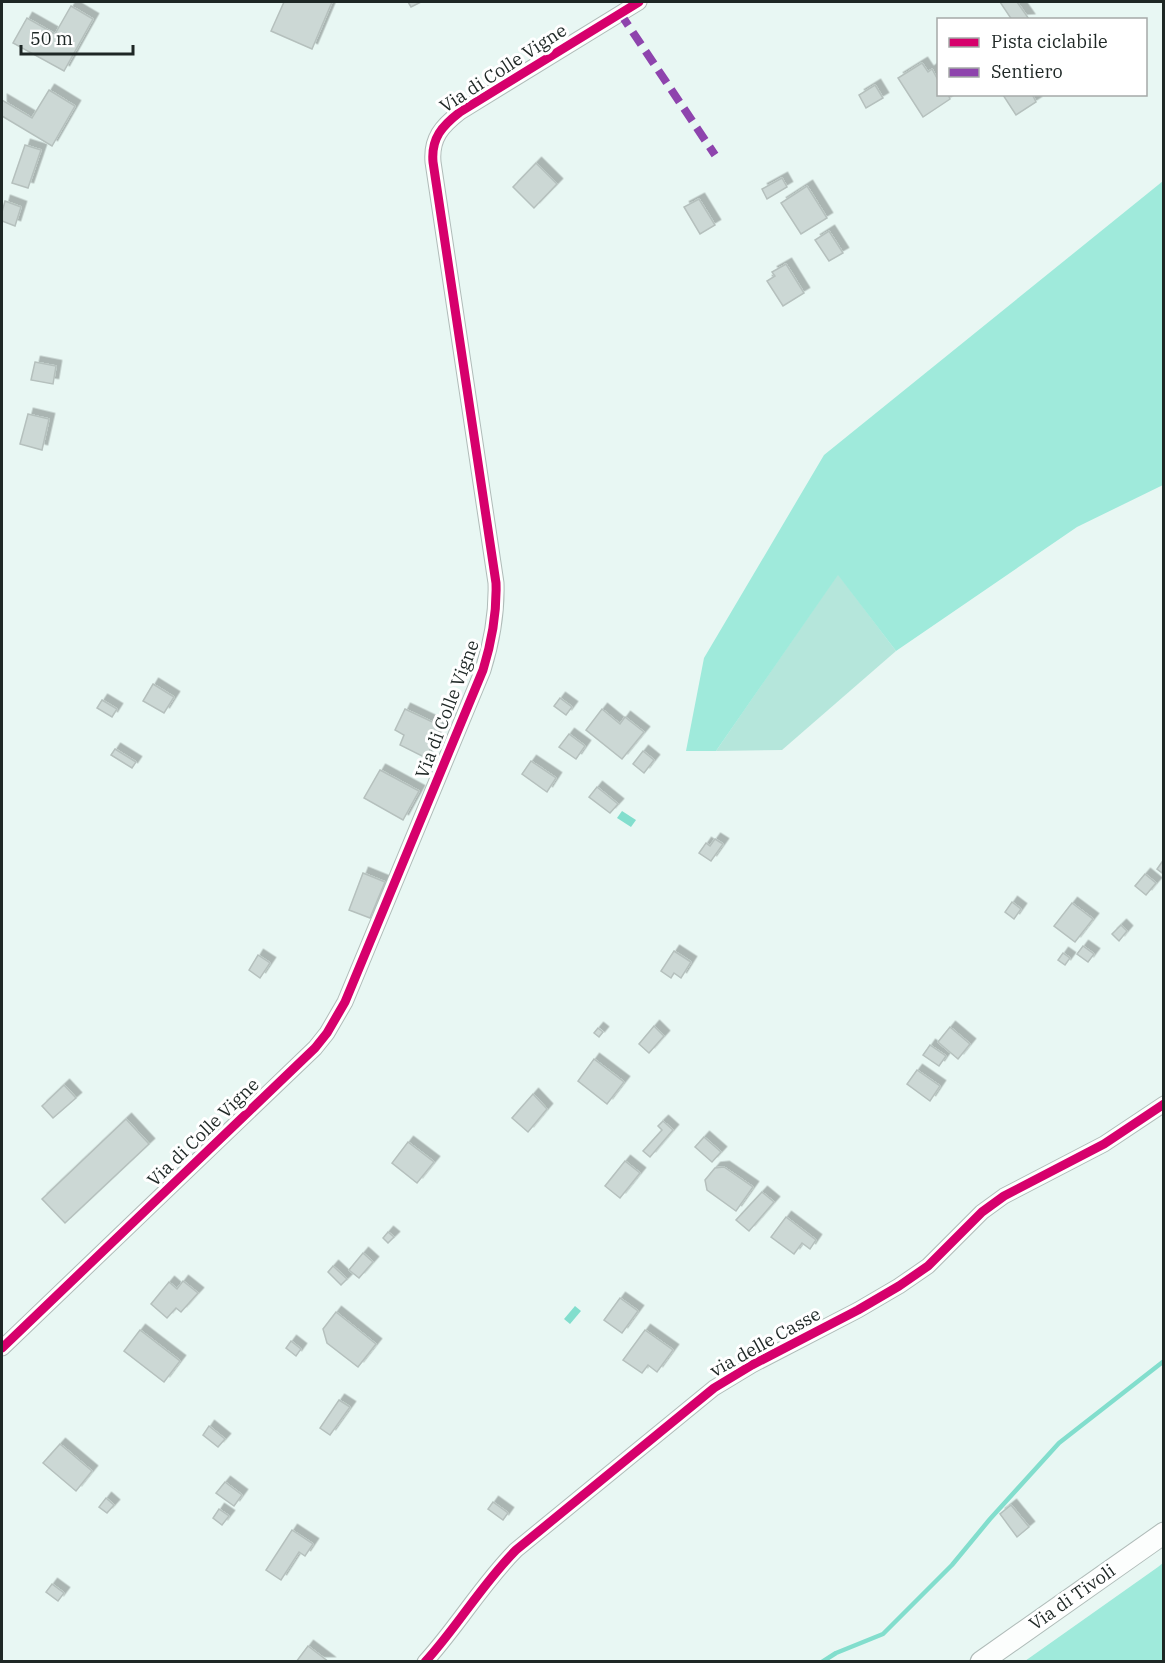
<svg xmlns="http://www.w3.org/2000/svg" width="1165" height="1663" viewBox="0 0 1165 1663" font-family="'IBM Plex Serif',serif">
<defs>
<filter id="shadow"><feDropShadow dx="5.5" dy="-5.5" stdDeviation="0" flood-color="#0004"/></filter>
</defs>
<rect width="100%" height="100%" fill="#e8f7f3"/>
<path fill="#b5e6db" d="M838 574 896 651 782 750 716 751Z"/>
<g fill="#9feadb">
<path d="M1163 181V485L1077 527 896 651 838 575 716 751H686L704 658 824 455Z"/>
<path d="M1163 1563V1661H1025L1158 1567Z"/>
</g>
<g fill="#82decd">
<path d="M622 811 636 820 631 827 617 818Z"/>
<path d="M575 1306 581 1311 570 1324 564 1319Z"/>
</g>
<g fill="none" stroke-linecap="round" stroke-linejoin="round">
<path stroke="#82decd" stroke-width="4.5" d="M822 1662 836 1653 883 1634 952 1565 990 1519 1059 1443 1164 1361"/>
</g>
<g fill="#ccd8d5" stroke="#b5c0bd" stroke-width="1.5" filter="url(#shadow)">
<path d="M284 2H332L312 49 271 31Z"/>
<path d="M408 2H421L411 7Z"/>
<path d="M1000 2H1017L1029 19 1012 20Z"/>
<path d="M71 6 93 19 64 71 13 43 27 18 55 34Z"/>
<path d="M922 63 928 72 932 69 938 80V94H948L950 99 923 117 898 78Z"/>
<path d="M875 85 883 98 866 108 859 95Z"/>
<path d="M49 90 75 106 52 146 2 116V100L32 118Z"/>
<path d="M1032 94 1036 102 1016 115 1003 95Z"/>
<path d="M25 145 41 150 28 188 12 183Z"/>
<path d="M536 163 557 184 534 208 513 187Z"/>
<path d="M782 178 787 187 767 199 762 189Z"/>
<path d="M807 186 827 218 801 234 781 203Z"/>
<path d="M699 199 715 225 700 234 684 207Z"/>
<path d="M5 201 21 207 15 226 2 221V212Z"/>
<path d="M829 231 843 253 829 261 815 240Z"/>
<path d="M786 264 804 293 783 306 767 281 775 276 772 272Z"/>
<path d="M35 362 56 366 53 384 31 380Z"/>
<path d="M28 414 49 419 42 450 20 444Z"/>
<path d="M153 684 174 697 164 713 143 701Z"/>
<path d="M560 698 572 707 566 715 554 706Z"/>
<path d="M102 700 117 709 112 717 97 708Z"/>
<path d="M405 709 441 726 426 758 400 745 404 735 395 730Z"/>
<path d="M602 709 620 724 625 717 644 732 622 759 586 730Z"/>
<path d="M569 734 585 746 576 759 559 747Z"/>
<path d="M115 749 136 762 132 768 111 755Z"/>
<path d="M643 751 654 760 644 773 633 764Z"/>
<path d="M531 761 556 778 547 792 522 774Z"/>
<path d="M380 770 419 791 403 820 364 798Z"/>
<path d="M597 787 618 804 610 813 589 797Z"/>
<path d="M715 839 723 844 711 861 699 853 706 843 710 846Z"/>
<path d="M1162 862 1164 864 1162 873 1157 869Z"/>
<path d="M363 873 385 882 370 918 349 910Z"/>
<path d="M1145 874 1156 883 1146 895 1135 886Z"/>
<path d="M1012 902 1021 909 1014 919 1005 912Z"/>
<path d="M1072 903 1093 919 1075 942 1054 926Z"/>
<path d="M1121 925 1127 931 1119 941 1112 934Z"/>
<path d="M1083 946 1094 954 1088 962 1077 954Z"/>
<path d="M674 951 691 962 681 978 674 973 671 978 661 971Z"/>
<path d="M1063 953 1070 958 1065 965 1058 960Z"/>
<path d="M258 955 270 963 260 978 249 970Z"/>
<path d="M654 1026 664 1036 649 1053 639 1044Z"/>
<path d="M950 1027 970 1044 958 1059 938 1042Z"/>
<path d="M598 1028 603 1032 599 1037 594 1033Z"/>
<path d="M930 1045 946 1056 939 1066 923 1055Z"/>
<path d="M594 1059 624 1082 607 1104 578 1081Z"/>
<path d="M917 1070 940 1086 930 1101 907 1084Z"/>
<path d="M64 1085 76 1098 53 1118 42 1106Z"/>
<path d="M533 1094 547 1109 528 1132 512 1118Z"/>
<path d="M126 1119 149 1144 65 1223 42 1199Z"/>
<path d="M663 1121 673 1130 650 1157 643 1151 662 1130 658 1126Z"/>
<path d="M704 1137 721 1152 712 1162 695 1147Z"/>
<path d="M408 1142 434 1162 417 1183 392 1163Z"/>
<path d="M625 1161 640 1173 620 1198 605 1186Z"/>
<path d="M724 1167 753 1187 736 1211 707 1190 705 1180 715 1168Z"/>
<path d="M762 1192 774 1202 749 1231 736 1220Z"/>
<path d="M786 1217 816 1240 810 1249 802 1243 794 1254 771 1237Z"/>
<path d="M388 1232 394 1237 388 1243 383 1238Z"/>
<path d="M363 1253 373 1262 359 1278 349 1270Z"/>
<path d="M333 1266 347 1279 341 1285 328 1272Z"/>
<path d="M183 1281 198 1293 181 1312 176 1308 167 1318 151 1304 169 1282 177 1289Z"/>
<path d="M620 1298 638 1311 622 1333 604 1320Z"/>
<path d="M336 1312 376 1344 358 1367 327 1343 323 1329Z"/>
<path d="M140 1330 180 1361 164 1382 124 1351Z"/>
<path d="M645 1330 673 1350 657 1372 648 1365 642 1373 623 1360Z"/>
<path d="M291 1341 301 1349 296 1356 286 1348Z"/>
<path d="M339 1400 350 1407 330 1435 320 1428Z"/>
<path d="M209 1426 225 1439 218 1447 203 1435Z"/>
<path d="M60 1444 92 1471 76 1491 43 1463Z"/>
<path d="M225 1482 242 1495 234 1506 216 1493Z"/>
<path d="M106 1498 114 1505 107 1513 99 1507Z"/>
<path d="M493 1502 508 1513 503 1520 488 1509Z"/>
<path d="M1011 1505 1029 1527 1017 1537 1000 1514Z"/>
<path d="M219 1509 229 1516 222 1525 213 1518Z"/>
<path d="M292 1530 313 1544 305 1556 299 1552 281 1580 266 1570Z"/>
<path d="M52 1584 64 1593 58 1601 46 1592Z"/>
<path d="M308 1646 329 1662H296Z"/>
</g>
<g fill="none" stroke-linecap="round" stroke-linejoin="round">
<defs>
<g id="minor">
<path d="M2 1348 315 1048 327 1033 345 1002 483 670C492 641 497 613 496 583L433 162C431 138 442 126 460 112L639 2"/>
<path d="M425 1662C458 1626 482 1584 516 1550L714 1388 752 1365 858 1310 899 1286 928 1266 982 1212 1004 1196 1104 1144 1164 1104"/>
</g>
<path id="secondary" d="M981 1662 1164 1533"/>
</defs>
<use href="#minor" stroke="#b0bcb9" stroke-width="17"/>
<use href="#secondary" stroke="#b0bcb9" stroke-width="23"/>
<use href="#minor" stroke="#fcfefd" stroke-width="15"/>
<use href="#secondary" stroke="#fcfefd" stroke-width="21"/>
<path stroke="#8e44ad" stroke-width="8" stroke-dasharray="15 8" stroke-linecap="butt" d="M620 13 715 155"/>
<defs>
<g id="cycleway">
<path d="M2 1348 315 1048 327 1033 345 1002 483 670C492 641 497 613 496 583L433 162C431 138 442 126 460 112L639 2"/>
<path d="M425 1662C458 1626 482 1584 516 1550L714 1388 752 1365 858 1310 899 1286 928 1266 982 1212 1004 1196 1104 1144 1164 1104"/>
</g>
</defs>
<use href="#cycleway" stroke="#fff" stroke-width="13"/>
<use href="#cycleway" stroke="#d6006c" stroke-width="9"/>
</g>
<g text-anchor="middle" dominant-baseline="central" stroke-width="6" stroke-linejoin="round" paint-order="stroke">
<g font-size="18" fill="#1e2725" stroke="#fff">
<text transform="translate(503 68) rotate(-33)">Via di Colle Vigne</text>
<text transform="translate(447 709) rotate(-69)">Via di Colle Vigne</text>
<text transform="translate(203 1132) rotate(-44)">Via di Colle Vigne</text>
<text transform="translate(765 1342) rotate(-29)">via delle Casse</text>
<text transform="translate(1072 1597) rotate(-35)">Via di Tivoli</text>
</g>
</g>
<rect width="1165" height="1663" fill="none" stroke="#1e2725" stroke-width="6"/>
<rect x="937" y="18" width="210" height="78" fill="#ffffff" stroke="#a5a9a8" stroke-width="1.5"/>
<rect x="949" y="38" width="30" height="9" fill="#d6006c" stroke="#a5a9a8" stroke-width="1.5"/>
<text x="991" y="48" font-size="18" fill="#1e2725">Pista ciclabile</text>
<rect x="949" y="68" width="30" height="9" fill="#8e44ad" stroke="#a5a9a8" stroke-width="1.5"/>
<text x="991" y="78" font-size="18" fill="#1e2725">Sentiero</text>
<path d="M21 45v9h112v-9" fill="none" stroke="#1e2725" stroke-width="3"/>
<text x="30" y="45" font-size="18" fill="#1e2725" stroke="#ffffff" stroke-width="4.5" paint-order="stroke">50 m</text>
</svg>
